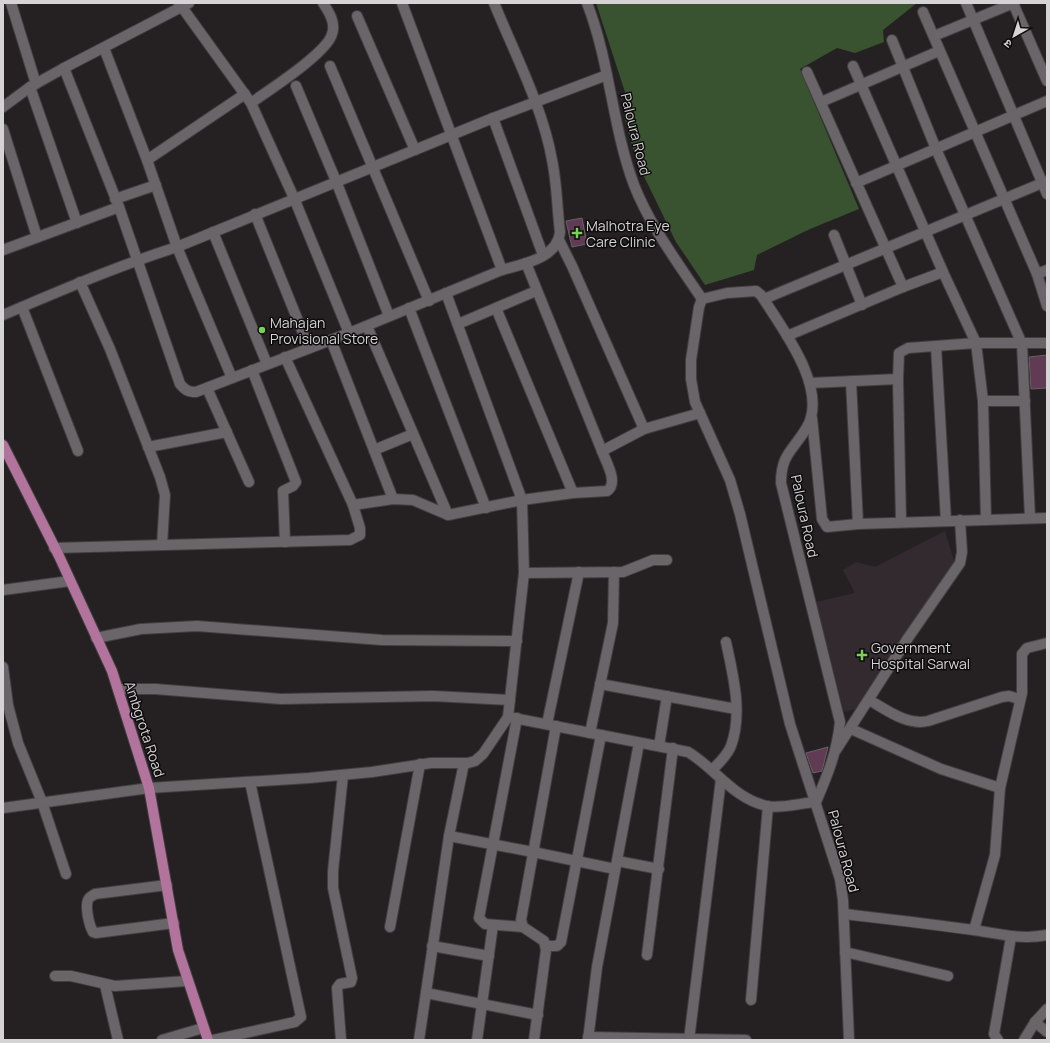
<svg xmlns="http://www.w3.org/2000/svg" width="1050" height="1043" viewBox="0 0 1050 1043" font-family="Manrope,'Noto Sans Devanagari',sans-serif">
<rect width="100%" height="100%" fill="#252123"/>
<path fill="#332a2f" d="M945 531 954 561 860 708 844 712 816 602 855 593 843 570 856 562 875 567Z"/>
<path fill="#395230" d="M596 3H917L883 30 884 42 855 53 837 48 800 69 859 209 810 229 757 255 754 270 705 285 676 242 636 160 624 116 625 92Z"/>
<g fill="#613b53" stroke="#666265">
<path d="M582 218 587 244 572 247 566 221Z"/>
<path d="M1047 355V388L1031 389 1029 357Z"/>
<path d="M828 747 822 771 813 773 806 753Z"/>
</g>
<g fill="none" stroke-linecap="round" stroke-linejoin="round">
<defs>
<g id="street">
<path d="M11 3 36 84"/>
<path d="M179 3 251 103 294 198 349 333"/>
<path d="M402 3 502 270"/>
<path d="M966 3 1047 194"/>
<path d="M1013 3 1047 81"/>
<path d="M923 12 1037 274 1047 306"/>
<path d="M357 16 415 150"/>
<path d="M934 36 1014 3"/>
<path d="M892 40 936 149 1022 344 1030 518"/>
<path d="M104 48 147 160 177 247 232 378"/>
<path d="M330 66 429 301"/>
<path d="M853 66 943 272 976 343 983 401 986 520"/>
<path d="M64 68 119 207 180 384C185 390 188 392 196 392L349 333 502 270C523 264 558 258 560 232 557 208 557 183 552 160 543 108 514 52 494 3"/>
<path d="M807 72 903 287"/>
<path d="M296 86 336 181 389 316"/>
<path d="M30 87 77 223"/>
<path d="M821 102 939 51"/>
<path d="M251 103C269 90 327 53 332 34 336 23 329 12 323 3"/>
<path d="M3 107 30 87 64 68 189 3"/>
<path d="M493 118 543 255"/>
<path d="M3 129 37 237"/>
<path d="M147 160 245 94"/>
<path d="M856 183 1047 101"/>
<path d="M115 199 156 185"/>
<path d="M255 214 309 348"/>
<path d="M213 232 267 364"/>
<path d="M834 235 862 305"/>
<path d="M559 240 572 266 644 429 602 451"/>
<path d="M3 250 119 207"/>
<path d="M1037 274 1047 270"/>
<path d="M80 282 110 349 160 477 165 495 162 545"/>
<path d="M764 299 1047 181"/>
<path d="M22 307 78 451"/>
<path d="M409 308 486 508"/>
<path d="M496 308 573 493 607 491C619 483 606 462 602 451L526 263"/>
<path d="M3 315C60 291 117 266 177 247L493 118 607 75"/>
<path d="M458 324 536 291"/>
<path d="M367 326 448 515"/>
<path d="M787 336 903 287 943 272"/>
<path d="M331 340 393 499"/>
<path d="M936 346 946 521"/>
<path d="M285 357 353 505"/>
<path d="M252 370 296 482 293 486 283 491 285 542"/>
<path d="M851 381 858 524"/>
<path d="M810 383 898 379"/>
<path d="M207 388 249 482"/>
<path d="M983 401H1025"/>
<path d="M812 418 822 519 827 527 858 524 1047 518"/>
<path d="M644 429 700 413"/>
<path d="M148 447 227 432"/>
<path d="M374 450 413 434"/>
<path d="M901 522 898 379 899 353 908 348 976 343H1047"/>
<path d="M54 548 350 540 360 535V528L353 505 393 499 413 500 448 515 522 500 573 493"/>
<path d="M524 573 623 572 653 560H667"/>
<path d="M3 590 70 581"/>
<path d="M96 638 141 629 197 626 382 640 517 641"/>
<path d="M3 667 8 705 18 743 42 802 66 874"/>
<path d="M600 684 736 709"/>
<path d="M118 689H155L281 699 433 696 510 700"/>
<path d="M869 700C887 710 907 726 928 721L1002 697 1009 696 1019 699"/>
<path d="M508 717 688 752C715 768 734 799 767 806 779 809 802 803 816 802"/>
<path d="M517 718 479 918 485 924 523 927"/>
<path d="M547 724 579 572"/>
<path d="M851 729 941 769 1000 788"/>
<path d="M590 733 613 623 614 572"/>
<path d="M659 746 667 696"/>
<path d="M836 750 908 638 960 563 962 552 960 520"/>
<path d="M712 770C719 763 727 756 731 746 743 713 733 675 726 642"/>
<path d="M3 808 149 788 309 778 372 772 431 763H468L475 761 483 754 508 717 524 573 522 500 446 293"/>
<path d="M449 836 533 852 615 869"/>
<path d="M617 861 659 869"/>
<path d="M167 885 95 894C92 896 89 897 88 900 85 907 89 925 93 932L96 933 174 923"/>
<path d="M844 914C887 919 931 924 974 930 999 934 1022 940 1047 935"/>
<path d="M390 927 420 764"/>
<path d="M974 930 995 855 1000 788 1022 693V654L1027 648 1047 643"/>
<path d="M432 946 489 956"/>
<path d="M546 946H557L561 942 601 735"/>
<path d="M845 952 948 976"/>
<path d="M647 955 673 748"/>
<path d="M55 976H71L115 986 187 981"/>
<path d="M105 985 118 1040"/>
<path d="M426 993 538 1015"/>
<path d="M751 1000 768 806"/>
<path d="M1035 1022 1047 1032"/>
<path d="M588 1037 746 1040"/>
<path d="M162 1040 203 1028"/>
<path d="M213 1040 295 1022 301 1017 250 782"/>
<path d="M341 1040 337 988 340 984 351 982 352 978 333 888V871L343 775"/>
<path d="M419 1040 449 836 464 763"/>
<path d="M477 1040 493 925"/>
<path d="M534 1040 546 950 544 941 523 927 521 920 556 726"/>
<path d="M588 1040 597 967 639 743"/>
<path d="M689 1040 721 779"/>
<path d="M998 1040 994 1034 1011 937"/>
<path d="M1024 1040 1035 1022 1047 1009"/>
</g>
<g id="secondary">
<path d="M587 3C610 62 612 126 634 185 650 226 678 263 702 299"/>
<path d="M702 299 699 307 691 360V379L695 402 730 480 740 514 790 724 840 879 843 900 849 1040"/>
<path d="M702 299 727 293 756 291 761 295C781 327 829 388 807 427 794 450 781 453 781 483L840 722C837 752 828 774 816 802"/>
</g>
<path id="primary" d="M3 445 59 556 112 671 149 788 178 950 208 1040"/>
</defs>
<use href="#street" stroke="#423f41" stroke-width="12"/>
<use href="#secondary" stroke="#423f41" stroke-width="12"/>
<use href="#primary" stroke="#423f41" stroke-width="12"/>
<use href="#street" stroke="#696568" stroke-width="10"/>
<use href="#secondary" stroke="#696568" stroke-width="10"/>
<use href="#primary" stroke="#b2739c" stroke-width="10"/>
</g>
<g fill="#79d157" stroke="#0d0b0c" stroke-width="1.5">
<path d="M575 227h4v4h4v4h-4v4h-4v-4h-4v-4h4z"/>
<circle cx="262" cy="330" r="4"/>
<path d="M860 649h4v4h4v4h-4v4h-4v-4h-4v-4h4z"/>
</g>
<g text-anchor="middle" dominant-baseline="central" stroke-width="3" stroke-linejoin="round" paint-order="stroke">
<g font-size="14" fill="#d5d3d4" stroke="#0d0b0c">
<text transform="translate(636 134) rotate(76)">Paloura Road</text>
<text transform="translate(805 516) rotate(78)">Paloura Road</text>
<text transform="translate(145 729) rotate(72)">Ambgrota Road</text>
<text transform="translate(844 851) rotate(75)">Paloura Road</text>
</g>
<g font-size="14" fill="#d5d3d4" stroke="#0d0b0c" text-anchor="start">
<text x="586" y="225">Malhotra Eye<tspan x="586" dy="16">Care Clinic</tspan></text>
<text x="270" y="322">Mahajan<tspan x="270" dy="16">Provisional Store</tspan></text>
<text x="871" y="647">Government<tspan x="871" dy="16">Hospital Sarwal</tspan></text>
</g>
</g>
<rect width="1050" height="1043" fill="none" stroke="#d5d3d4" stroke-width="8"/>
<g transform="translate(1014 36) rotate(219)" stroke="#0d0b0c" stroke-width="3" paint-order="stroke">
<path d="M0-3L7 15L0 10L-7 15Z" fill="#d5d3d4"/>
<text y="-6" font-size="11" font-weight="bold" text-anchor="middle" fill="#d5d3d4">उ</text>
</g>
</svg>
